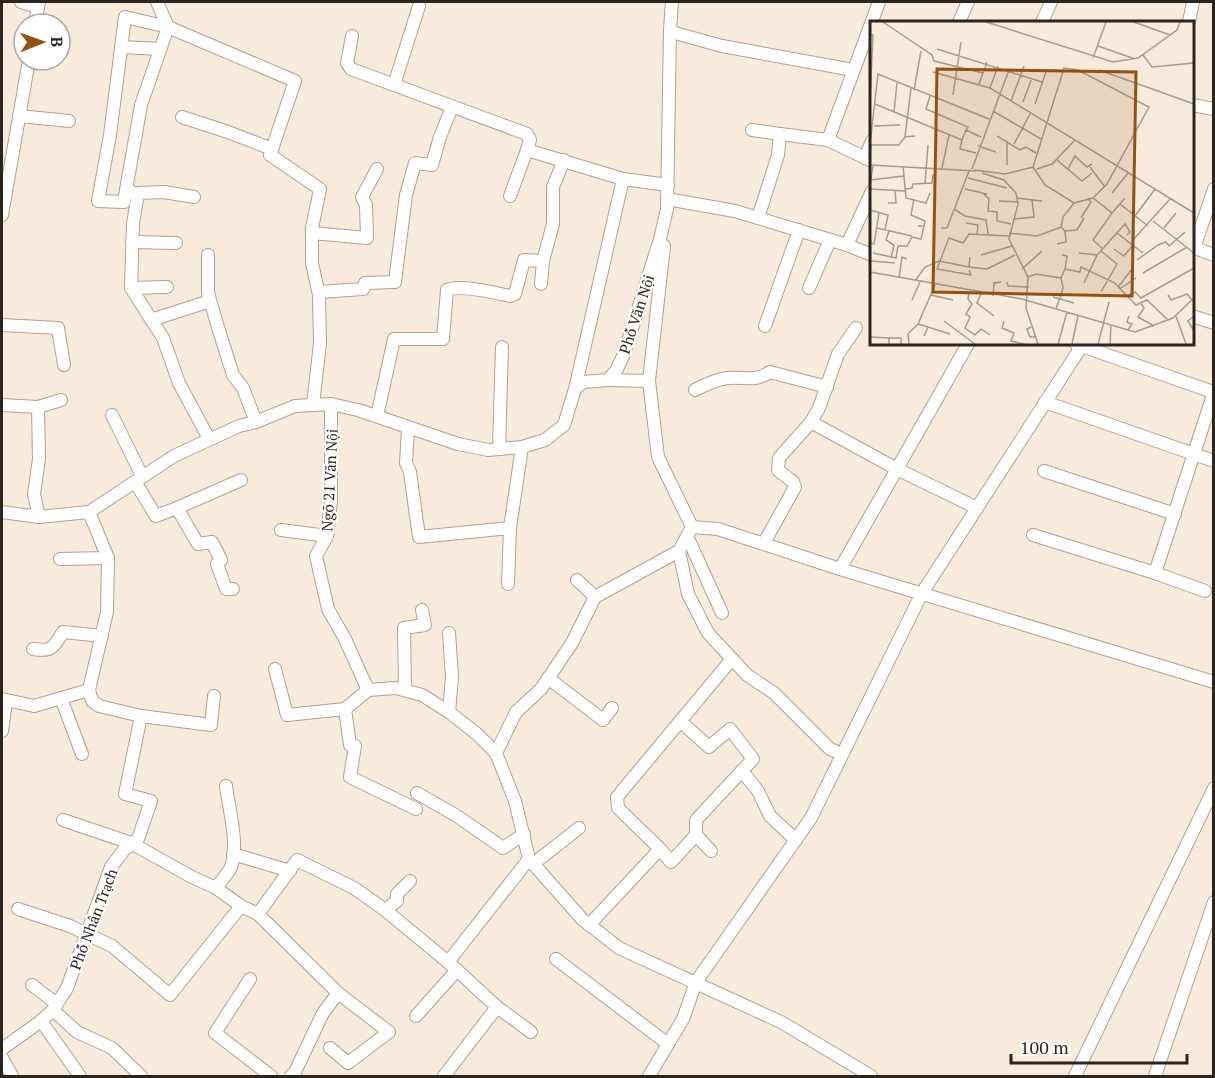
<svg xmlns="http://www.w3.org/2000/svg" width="1215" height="1078" viewBox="0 0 1215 1078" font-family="'PT Serif',serif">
<rect width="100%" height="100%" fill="#f8ebdc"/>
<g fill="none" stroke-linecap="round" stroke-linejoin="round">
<defs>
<g id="minor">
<path d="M21 2 38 7"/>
<path d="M959 22 968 2"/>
<path d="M1042 22 1051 2"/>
<path d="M1189 22 1193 2"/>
<path d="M35 24 39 2"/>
<path d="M675 33 722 46 853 70"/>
<path d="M352 36 347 63 351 69 527 134 530 140 527 150 623 179 668 185"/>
<path d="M121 47 160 49"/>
<path d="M394 85 419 6"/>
<path d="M1192 105 1214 109"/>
<path d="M19 116 69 121"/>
<path d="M182 117 228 132 272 149"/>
<path d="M752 130 780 134"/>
<path d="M828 140 879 2"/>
<path d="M865 158 872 141"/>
<path d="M126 190 124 202 98 201 110 135 125 17 168 27 295 81 270 155 320 189 312 228V263L319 295 320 343 313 405"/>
<path d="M132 192 126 190 141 105 168 27 157 2"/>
<path d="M510 196 527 150"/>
<path d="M194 197 164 192 138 193 133 224 131 288 163 338 179 383 209 439"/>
<path d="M667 199 735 211 847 245 872 255"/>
<path d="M2 215 29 60"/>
<path d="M758 218 778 155 780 134 828 140 872 161"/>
<path d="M312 233 367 238 366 205 362 197 377 169"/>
<path d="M132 242 176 243"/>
<path d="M847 245 872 191"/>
<path d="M664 246 649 381 658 457 692 527 718 529 840 569 1214 682"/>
<path d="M1192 247 1214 255"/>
<path d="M1194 248 1214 189"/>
<path d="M208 255V293L217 324 233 375 243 388 256 422"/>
<path d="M541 284 543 261 553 224V187L564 160"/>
<path d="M131 288 167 287"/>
<path d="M809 288 830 240"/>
<path d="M319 292 363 289 365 283 395 282 406 195 415 163 432 165 440 137 452 107"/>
<path d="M1192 316 1214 323"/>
<path d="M151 320 210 301"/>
<path d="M2 325 58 328 64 365"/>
<path d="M765 326 799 230"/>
<path d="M1076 344 1213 392"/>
<path d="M608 380 649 381"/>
<path d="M575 389 623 179"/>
<path d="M695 390C706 384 715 380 727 378 745 376 753 383 770 372L827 387"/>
<path d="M1045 402 1214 461"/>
<path d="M331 404V501L327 536 316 556 328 609 345 639 368 690 345 709 350 745 355 746 350 777 416 809"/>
<path d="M2 405 38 407"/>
<path d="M112 415 142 476"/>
<path d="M377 416 394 339H443L447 290C462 284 495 293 510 296L515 294 524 260 543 261"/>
<path d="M811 422 897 469 977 508"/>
<path d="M408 428 406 463 410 472 419 537 510 528"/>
<path d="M499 449 502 347"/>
<path d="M1044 471 1175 514"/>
<path d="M135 482 156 516 177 508 198 544 212 542 221 560 217 564 226 589H233"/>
<path d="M177 508 241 480"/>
<path d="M2 512 39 517 89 512 174 456 239 426 256 422 295 406 331 404 358 410 458 444 488 450 522 447 545 440 564 425 575 389 583 382 608 380 616 371 624 354 660 239 667 209 670 30 672 2"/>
<path d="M39 517 34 494 39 459 38 407 61 400"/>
<path d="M281 530 327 536"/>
<path d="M1033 535 1155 573 1205 591"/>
<path d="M687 536 722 613"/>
<path d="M764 543 795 487 793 482 778 470 779 458 811 422 819 408 838 354 856 328"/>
<path d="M679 551 688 594 708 633 747 675 774 693 830 749 842 754"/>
<path d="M60 559 108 558"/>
<path d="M840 569 968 344"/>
<path d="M1155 573 1214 392"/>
<path d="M577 580 595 597"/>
<path d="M508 584 510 528 522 447"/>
<path d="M33 649C52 652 53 648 63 632L102 636"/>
<path d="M275 669 287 715 345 709"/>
<path d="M548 678 603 720 612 708"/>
<path d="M368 690 396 688 422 695 449 712 477 734 496 753 515 801 529 859 582 919 619 948 781 1022 871 1076"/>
<path d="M405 690 404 628 425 625 422 610"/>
<path d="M61 698 82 754"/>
<path d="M2 699 34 706 89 690"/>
<path d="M449 712 452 677 449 633"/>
<path d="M141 716 211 725 214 696"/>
<path d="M680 721 709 747 730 729 753 759 696 820V835L711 851"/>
<path d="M2 731 6 701"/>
<path d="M496 753 516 712 541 689 572 643 595 597 679 551 692 527"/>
<path d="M742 771 758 791 770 816 796 840"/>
<path d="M226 786C229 809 240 849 230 869 226 876 220 882 216 888L241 906 258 914 338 993 389 1032 348 1063 330 1048"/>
<path d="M417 793 457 816 503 848 524 834"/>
<path d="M63 820 131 843 192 877 216 888"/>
<path d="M660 849 618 808 617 797 732 659"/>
<path d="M233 854 290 871"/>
<path d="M533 864 579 828"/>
<path d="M18 909 70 926 112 946 170 995 241 906"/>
<path d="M385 910 397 901V894L410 881"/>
<path d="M258 914 297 860 354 888 385 910 448 962 529 859"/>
<path d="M589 925 660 849 671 862 696 835"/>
<path d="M556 959 668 1044"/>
<path d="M448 962 497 1007 531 1032"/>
<path d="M250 979 215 1033 271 1076"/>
<path d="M32 985 57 1004"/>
<path d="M53 1010 77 1032 112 1048 141 1076"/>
<path d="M416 1016 457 970"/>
<path d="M41 1021 80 1076"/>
<path d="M2 1049 41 1021 53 1010 67 988 111 867 124 850 138 839 151 801 125 794 141 716 99 706 92 701 89 690 107 612 108 558 89 512"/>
<path d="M2 1058 12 1076"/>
<path d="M291 1076 295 1072 323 1013 338 993"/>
<path d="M444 1076 497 1007"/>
<path d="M649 1076 683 1019 696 982 811 818 922 593 1083 344"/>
<path d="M1075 1076 1214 788"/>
<path d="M1155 1076 1214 902"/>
</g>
</defs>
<use href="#minor" stroke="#aea294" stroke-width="14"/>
<use href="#minor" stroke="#fff" stroke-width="12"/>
</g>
<g text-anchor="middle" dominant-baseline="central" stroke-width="4.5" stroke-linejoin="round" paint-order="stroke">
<g font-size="15" fill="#2a251f" stroke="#fff">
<text transform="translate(636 314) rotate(-72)">Phố Văn Nội</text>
<text transform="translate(329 480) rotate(-87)">Ngõ 21 Văn Nội</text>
<text transform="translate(93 919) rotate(-69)">Phố Nhân Trạch</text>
</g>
</g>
<g transform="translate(870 21)">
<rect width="324" height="324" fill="#f8ebdc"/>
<path fill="none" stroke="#a69c90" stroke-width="1.5" d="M13 1 62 34 64 40 113 52M116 1 243 41 268 37 307 9 310 1M264 1 300 14M0 14H3L0 81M228 25 265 38M67 28 172 61M273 34 282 46 324 42M223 37 236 1M229 49 324 83M63 51 120 67 324 192M109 63 117 41M41 67 35 116 45 115M120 67 128 45M44 69 51 30M83 74 91 21M60 75 56 88 98 106 96 109M141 80 154 45M153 81 162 57M5 83 92 119M165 83 176 51M123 90 171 118M24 91 27 62M4 105 30 104M127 115 150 129 156 126 166 132M137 120V144M0 123 8 53 119 98M144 123 160 93M108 125 126 131M106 132 90 128 92 119 96 109 111 116M0 138 1 124H29L35 116M187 139 212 160 222 152M0 144 106 150M33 145 36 177 56 182 60 172M163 146 175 164 204 182M220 146 235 166M72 147 79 114M102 148 139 49M167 148 182 143 205 119M198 148 205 135 217 146 222 143M104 149 135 153 163 146 194 47 208 49 279 86 237 163 223 177 204 182 193 196 191 206M112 152 134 159 146 172 148 183 139 218 158 256 156 287 168 323M98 157 137 167M0 159 34 155M55 163 58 124M0 166 3 144M0 168 35 170M35 168 42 167 43 163 62 162 63 153M95 168 117 173M113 172 119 178 118 190 127 191V200L141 203M242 172 258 152M147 177 172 180M223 177 242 192 223 219 232 227M44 178 41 194 55 200 54 205H48M129 180 148 181M18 182H26L25 170M250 183 278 205M84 188 95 195 116 199 118 213M0 189 18 194 15 209M242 192 255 177M265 195 285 168M211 197 221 181 218 177M143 198 164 196 162 179M283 200 324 232M96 202 108 204 107 214M7 207 42 215M71 207H77L99 150M294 207 306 192M19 210 16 219 24 224 21 237M139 212 167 215 191 206 195 210 207 209 214 197M247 212 273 232M262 220 300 178M0 222 4 223 9 192M187 223 196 221 195 210M244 228 254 235 264 223M3 232 26 237 28 225H37L42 216 51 218 54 205M209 232 227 234 255 203 260 211 257 214M111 234 142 225M192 234 197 235 195 248M100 236 99 246 117 248 145 234M267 239 288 224 296 221 299 225 315 211M1 240 25 242M152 248 172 230M99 249 101 254 67 248 79 217 93 222 99 213 139 215M0 251 152 278 265 311 303 297 324 277M273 252 317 226M158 256 166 253 191 257 195 248 210 251 211 246 245 262 257 275 265 271 271 277 324 247M29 257 32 236 37 238M45 260 55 246 69 240 99 246M137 261 138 265 159 266M214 262 227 234M249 265 262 248M251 267 266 257M99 271 98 278 102 283 96 293 100 296 95 307 105 314 111 308 120 314M231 271 247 243 231 230M111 273 107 282 124 295M61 274 83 279M298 274 301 279 317 273 322 279M123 275 124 262 131 261M257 275 266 284 277 279 298 299M183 276 204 282M42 279 50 261M271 283 274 287 268 296 284 305M186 288 193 267 191 257M306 295 316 323M324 295 318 300 324 310M74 300 105 323M134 300 132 307 144 312 141 320 154 323M48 303 58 306 54 315M58 306 80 313M161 306 157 308 160 316H165M258 309 262 303 257 301 259 295M0 316 19 317V323M19 317H31V323M39 323 38 313 48 303 65 264M188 323 197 291M202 323 208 295M228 323 239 281M240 323 241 304"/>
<path fill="#905217" fill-opacity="0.15" stroke="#905217" stroke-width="3" d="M67 48 266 51 262 275 63 271Z"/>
<rect width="324" height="324" fill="none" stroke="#2a251f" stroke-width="3"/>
</g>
<rect width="1215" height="1078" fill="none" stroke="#2a251f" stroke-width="6"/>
<g transform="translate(42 42) rotate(89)"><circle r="28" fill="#ffffff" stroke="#aaa8a5" stroke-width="1.5"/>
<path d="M0-4.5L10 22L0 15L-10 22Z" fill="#905217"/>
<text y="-9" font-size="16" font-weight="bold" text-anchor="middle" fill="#2a251f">B</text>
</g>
<path d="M1011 1054v9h176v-9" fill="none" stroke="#2a251f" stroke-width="3"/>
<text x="1020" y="1054" font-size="18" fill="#2a251f" stroke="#ffffff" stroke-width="4.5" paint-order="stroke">100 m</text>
</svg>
